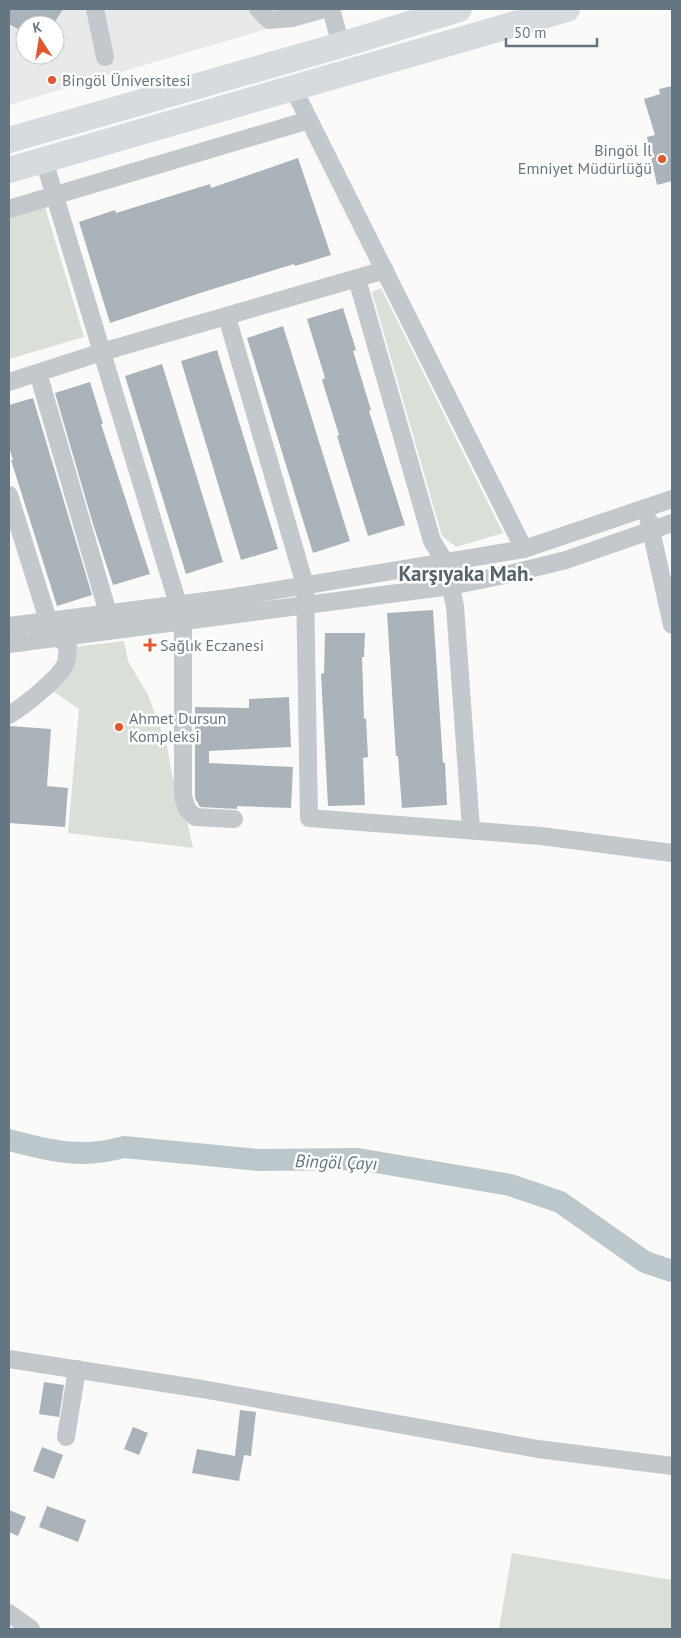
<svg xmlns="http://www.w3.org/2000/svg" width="681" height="1638" viewBox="0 0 681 1638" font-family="'PT Sans',sans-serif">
<rect width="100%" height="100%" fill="#fafaf8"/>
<path fill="#e8e9e9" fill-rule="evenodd" d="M9 9H343L287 23 9 105ZM25 25H55V55H25Z"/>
<g fill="#dadfd7">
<path d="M40 190 84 337 9 359V200Z"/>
<path d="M381 288 503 533 456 547 442 536 372 292Z"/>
<path d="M124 641 128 661 148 695 167 746 172 775 187 820 193 848 68 833 79 709 53 691 74 666V647Z"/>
<path d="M512 1553 672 1580V1629H499Z"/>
</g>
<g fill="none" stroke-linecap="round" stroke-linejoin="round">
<path stroke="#bbc7cb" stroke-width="22" d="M9 1140C50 1151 82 1159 124 1147L259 1160 358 1159 510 1185 560 1202 645 1262 672 1271"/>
</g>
<g fill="#aab3b9">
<path d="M9 9H63L53 25H25V33L9 24Z"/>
<path d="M672 86V181L657 185 647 137 655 135 644 99 660 94 659 89Z"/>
<path d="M298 158 331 255 295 266 294 264 200 293 110 323 79 222 115 210 116 213 210 184 211 188Z"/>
<path d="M343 308 356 350 353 351 371 410 369 411 405 525 368 536 337 436 339 435 322 380 325 378 307 319Z"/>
<path d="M283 326 350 541 313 553 247 338Z"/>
<path d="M217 350 278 549 241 560 181 361Z"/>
<path d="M162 364 223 562 186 574 125 376Z"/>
<path d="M90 382 103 424H101L150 574 113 585 93 524 55 393Z"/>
<path d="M33 398 92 595 57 606 11 460H13L9 447V405Z"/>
<path d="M433 610 443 763H445L447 805 402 808 398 756H396L387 613Z"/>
<path d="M325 633H365L364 657H362L364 719 366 718 368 757 363 758 365 805 328 806 321 674 324 673Z"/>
<path d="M289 697 291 747 209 751V763L293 767 291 808 237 806V809L200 807 195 798V707L249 708V699Z"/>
<path d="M9 726 51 729 47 786 68 788 65 827 9 823Z"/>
<path d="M44 1382 64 1385 59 1417 39 1414Z"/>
<path d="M240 1410 256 1412 251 1456 244 1455 239 1481 192 1473 197 1449 235 1456Z"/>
<path d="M133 1427 148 1433 139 1455 124 1449Z"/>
<path d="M42 1447 63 1455 54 1479 33 1471Z"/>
<path d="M47 1506 86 1520 78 1542 39 1527Z"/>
<path d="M9 1510 26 1517 18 1536 9 1532Z"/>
</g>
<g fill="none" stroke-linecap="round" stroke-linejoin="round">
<g stroke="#c3c8cc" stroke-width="18">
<path d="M95 9 105 57"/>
<path d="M258 9 269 20 292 18 324 9"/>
<path d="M331 9 341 45"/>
<path d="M293 88 524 549"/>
<path d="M44 160 183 621V796L187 809 195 817 234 819"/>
<path d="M9 209 309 120"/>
<path d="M357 279 432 541 445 562 455 606 471 829"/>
<path d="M227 317 305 585 309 818 541 836 672 853"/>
<path d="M38 373 108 613"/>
<path d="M9 382 102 352 385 270"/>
<path d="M9 495 48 620 59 638 68 646C67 652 68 660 65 665 58 679 23 707 9 715"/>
<path d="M649 521 672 625"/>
<path d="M9 626 229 598 524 549 672 499"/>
<path d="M9 644 451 586 509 574 566 560 672 523"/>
<path d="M9 1359 202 1389 538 1449 672 1466"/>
<path d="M66 1437 77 1369"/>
<path d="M9 1613 31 1629"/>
</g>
<g stroke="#d6dbdf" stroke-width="26">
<path d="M9 140 341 45 459 9"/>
<path d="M9 170 567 9"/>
</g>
</g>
<g fill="#e4572e" stroke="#fff" stroke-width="2">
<circle cx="52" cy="80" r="5"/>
<circle cx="662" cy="159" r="5"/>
<path d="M147.5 637.5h5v5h5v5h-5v5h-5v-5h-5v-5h5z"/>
<circle cx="119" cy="727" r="5"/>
</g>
<g text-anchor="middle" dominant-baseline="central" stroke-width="5" stroke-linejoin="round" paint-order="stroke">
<g font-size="16" fill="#657683" stroke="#fff" text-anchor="start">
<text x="62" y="80">Bingöl Üniversitesi</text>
<text x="652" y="150" text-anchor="end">Bingöl İl<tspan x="652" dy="18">Emniyet Müdürlüğü</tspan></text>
<text x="160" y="645">Sağlık Eczanesi</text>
<text x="129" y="718">Ahmet Dursun<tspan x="129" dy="18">Kompleksi</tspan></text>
</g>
<g font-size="18" font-style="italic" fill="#60757c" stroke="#fff">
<text transform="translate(336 1162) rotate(2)">Bingöl Çayı</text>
</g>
<g font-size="21" font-weight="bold" fill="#57646e" stroke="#fff">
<text x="466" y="573">Karşıyaka Mah.</text>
</g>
</g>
<rect width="681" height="1638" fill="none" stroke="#657683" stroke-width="20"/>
<g transform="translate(40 40) rotate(348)"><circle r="24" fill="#ffffff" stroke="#c1c8cd"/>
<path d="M0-4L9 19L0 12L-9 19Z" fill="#e4572e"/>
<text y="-8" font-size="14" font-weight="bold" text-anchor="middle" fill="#657683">K</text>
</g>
<path d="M506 38v8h91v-8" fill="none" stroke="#657683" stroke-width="2.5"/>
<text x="514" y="38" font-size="15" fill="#657683" stroke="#ffffff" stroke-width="4" paint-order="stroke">50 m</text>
</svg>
